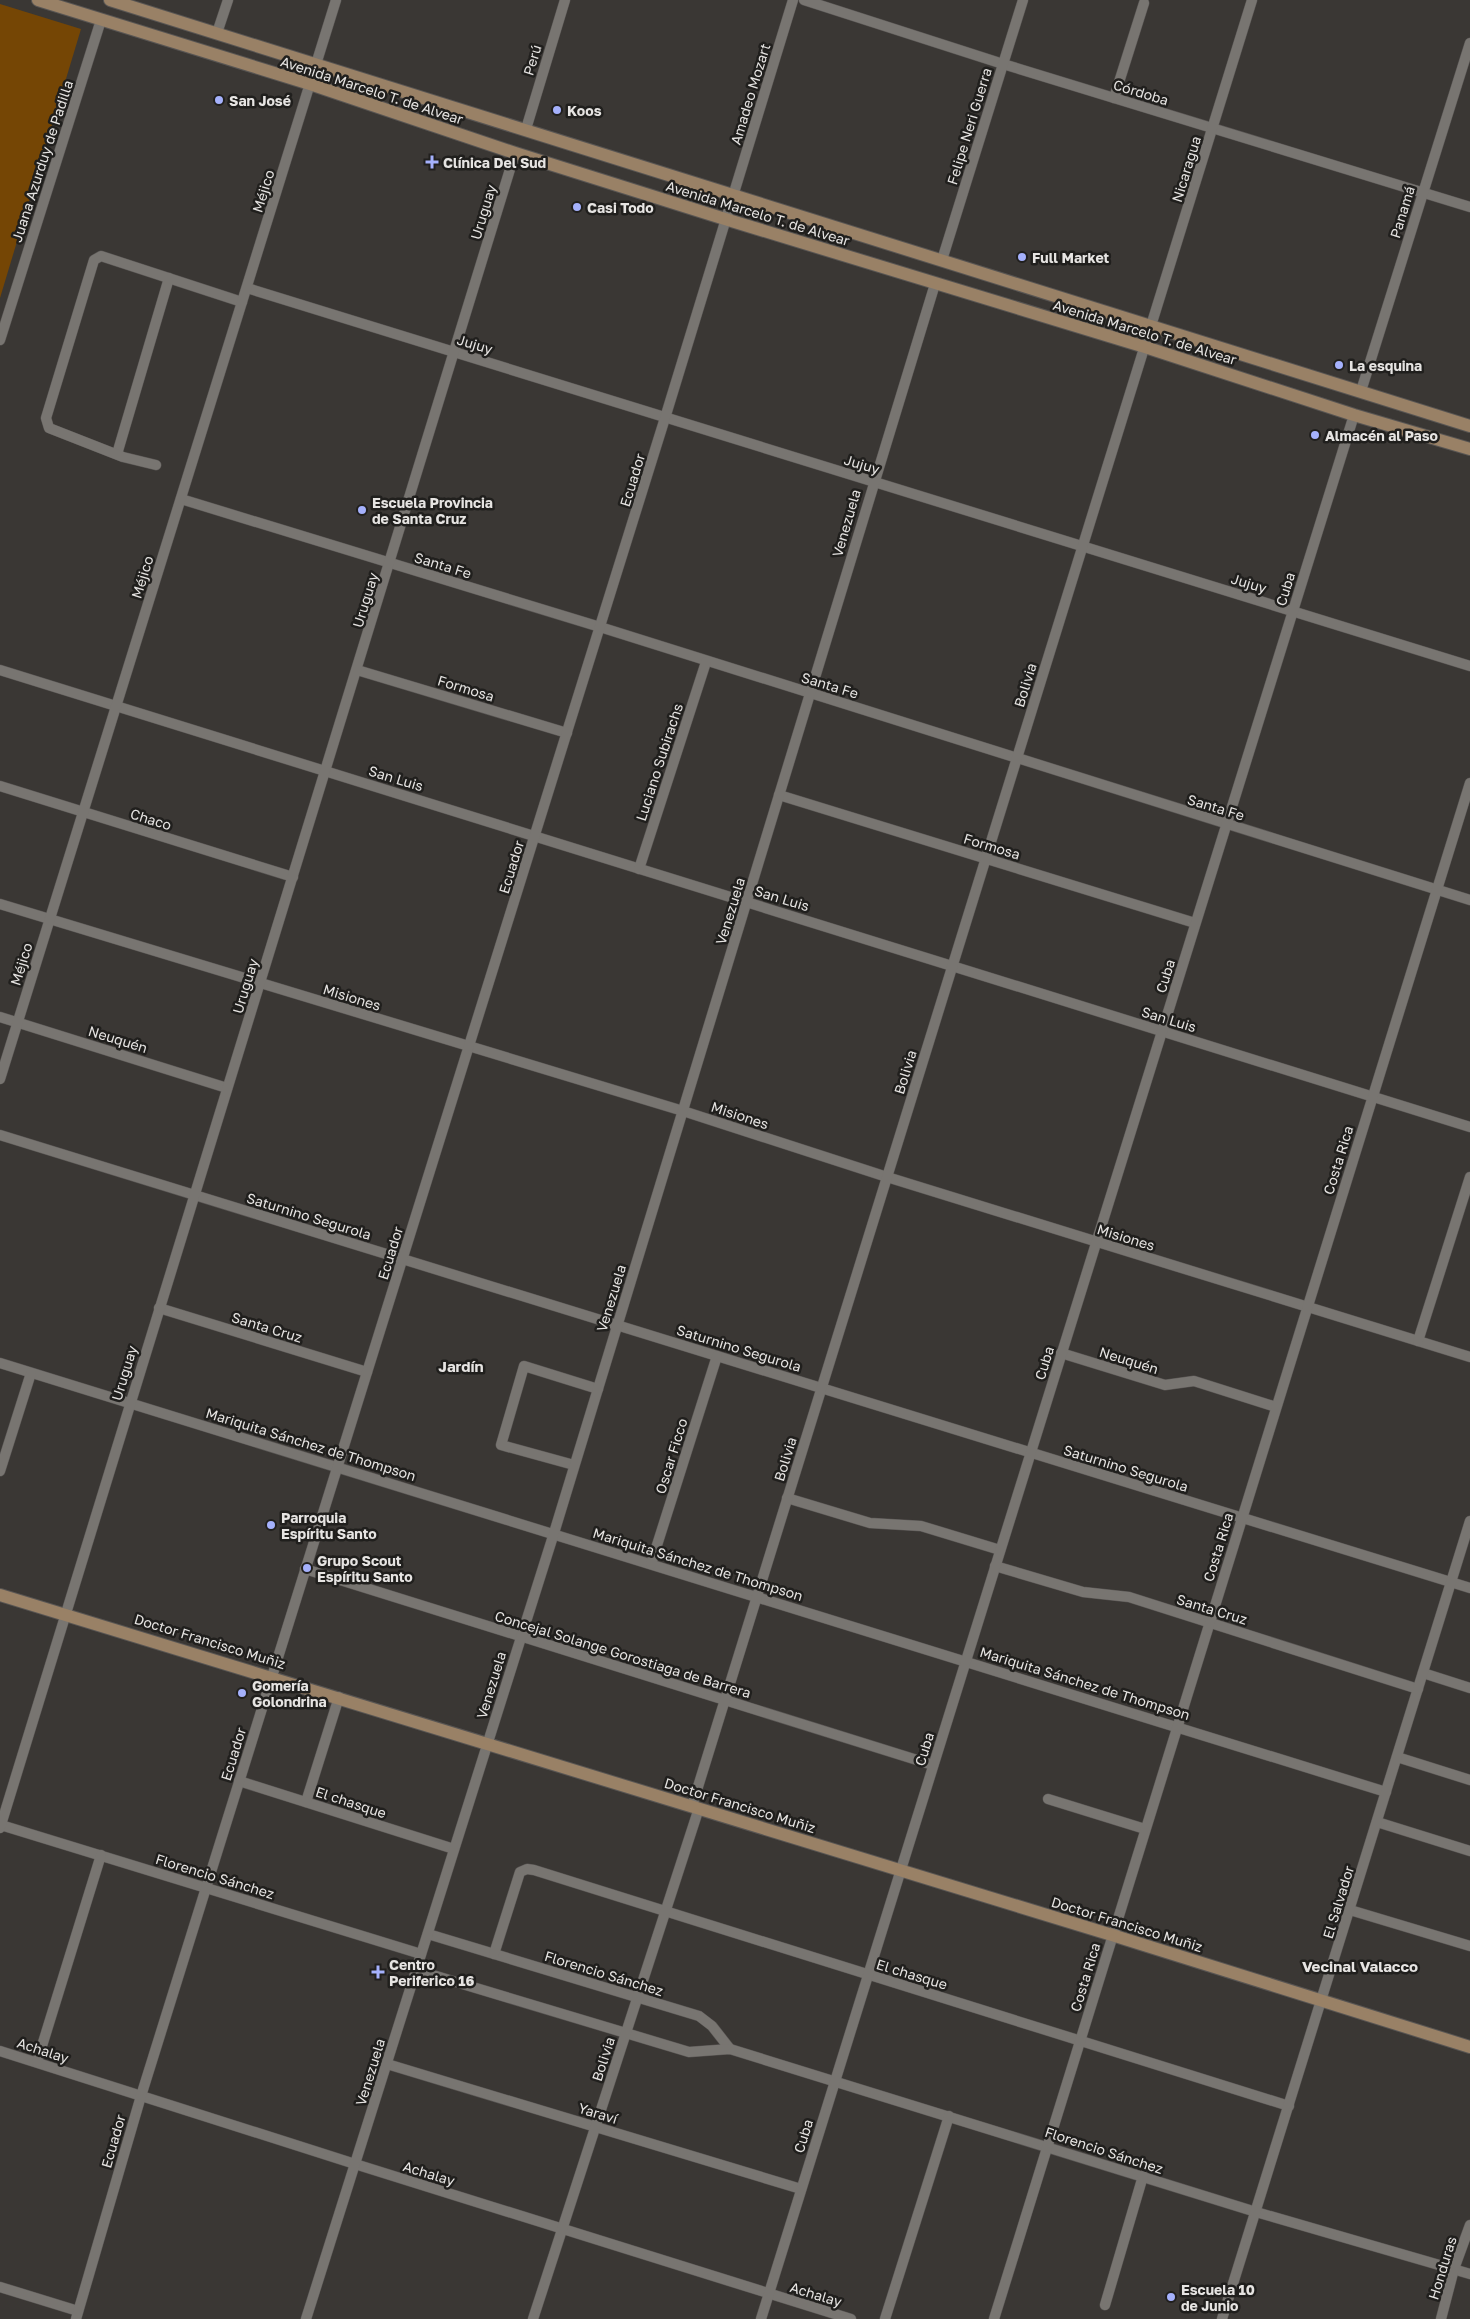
<svg xmlns="http://www.w3.org/2000/svg" width="1470" height="2319" viewBox="0 0 1470 2319" font-family="'Golos Text',sans-serif">
<rect width="100%" height="100%" fill="#3a3734"/>
<path fill="#754605" d="M0 4 81 29 0 298Z"/>
<g fill="none" stroke-linecap="round" stroke-linejoin="round">
<defs>
<g id="minor">
<path d="M804 0 1003 64 1470 207"/>
<path d="M217 33 228 0"/>
<path d="M1114 98 1144 3"/>
<path d="M526 129 565 0"/>
<path d="M942 260 1023 0"/>
<path d="M247 288 1470 666"/>
<path d="M0 340 101 20"/>
<path d="M1361 391 1470 43"/>
<path d="M117 454 169 278"/>
<path d="M156 465 123 457 49 428 46 418 94 260 101 256 242 302"/>
<path d="M181 499 600 627 1470 900"/>
<path d="M0 670 1470 1127"/>
<path d="M357 670 567 733"/>
<path d="M0 786 293 877"/>
<path d="M779 795 1195 923"/>
<path d="M639 869 706 662"/>
<path d="M0 904 683 1111 887 1177 1470 1357"/>
<path d="M0 1017 227 1088"/>
<path d="M0 1079 336 0"/>
<path d="M0 1135 1470 1588"/>
<path d="M159 1308 367 1372"/>
<path d="M1418 1341 1470 1177"/>
<path d="M1061 1353 1165 1385 1194 1381 1276 1407"/>
<path d="M0 1363 1386 1792"/>
<path d="M574 1465 501 1445 524 1366 598 1389"/>
<path d="M0 1471 31 1373"/>
<path d="M787 1498 870 1523 921 1526 1000 1550"/>
<path d="M651 1564 717 1356"/>
<path d="M995 1566 1083 1592 1129 1597 1418 1689"/>
<path d="M305 1569 933 1765"/>
<path d="M1423 1673 1470 1688"/>
<path d="M1397 1757 1470 1780"/>
<path d="M239 1781 454 1849"/>
<path d="M1048 1799 1145 1829"/>
<path d="M306 1802 339 1697"/>
<path d="M692 1806 1252 0"/>
<path d="M1377 1822 1470 1851"/>
<path d="M1 1825 421 1954"/>
<path d="M0 1828 515 153"/>
<path d="M1350 1910 1470 1946"/>
<path d="M428 1934 699 2016 712 2026 730 2049"/>
<path d="M494 1954 520 1872 527 1869 534 1870 1289 2106"/>
<path d="M416 1970 689 2052 730 2049 1256 2212 1470 2274"/>
<path d="M0 2051 355 2164 851 2319"/>
<path d="M37 2062 101 1855"/>
<path d="M387 2064 801 2189"/>
<path d="M0 2287 78 2311"/>
<path d="M1105 2305 1143 2176"/>
<path d="M76 2319 141 2096 665 418 793 0"/>
<path d="M306 2319 554 1533 935 284"/>
<path d="M533 2319 699 1808"/>
<path d="M761 2319 1354 415"/>
<path d="M885 2319 949 2116"/>
<path d="M994 2319 1470 783"/>
<path d="M1222 2319 1470 1521"/>
<path d="M1441 2319 1454 2269 1470 2225"/>
</g>
<g id="secondary">
<path d="M38 0 310 84 515 153 725 219 1145 347 1354 415 1470 449"/>
<path d="M110 0 1470 426"/>
<path d="M0 1595 1112 1935 1470 2047"/>
</g>
</defs>
<use href="#minor" stroke="#585553" stroke-width="11"/>
<use href="#secondary" stroke="#585553" stroke-width="14"/>
<use href="#minor" stroke="#787571" stroke-width="10"/>
<use href="#secondary" stroke="#998166" stroke-width="12"/>
</g>
<g fill="#a5b1fc" stroke="#201f1d" stroke-width="2">
<circle cx="219" cy="100" r="5"/>
<circle cx="557" cy="110" r="5"/>
<path d="M429.5 154.5h5v5h5v5h-5v5h-5v-5h-5v-5h5z"/>
<circle cx="577" cy="207" r="5"/>
<circle cx="1022" cy="257" r="5"/>
<circle cx="1339" cy="365" r="5"/>
<circle cx="1315" cy="435" r="5"/>
<circle cx="362" cy="510" r="5"/>
<circle cx="271" cy="1525" r="5"/>
<circle cx="307" cy="1568" r="5"/>
<circle cx="242" cy="1693" r="5"/>
<path d="M375.5 1964.5h5v5h5v5h-5v5h-5v-5h-5v-5h5z"/>
<circle cx="1171" cy="2297" r="5"/>
</g>
<g text-anchor="middle" dominant-baseline="central" stroke-width="5" stroke-linejoin="round" paint-order="stroke">
<g font-size="14" fill="#e6e4e2" stroke="#201f1d">
<text transform="translate(532 60) rotate(-73)">Perú</text>
<text transform="translate(372 90) rotate(18)">Avenida Marcelo T. de Alvear</text>
<text transform="translate(1141 92) rotate(17)">Córdoba</text>
<text transform="translate(750 94) rotate(-73)">Amadeo Mozart</text>
<text transform="translate(969 126) rotate(-73)">Felipe Neri Guerra</text>
<text transform="translate(42 161) rotate(-72)">Juana Azurduy de Padilla</text>
<text transform="translate(1186 169) rotate(-73)">Nicaragua</text>
<text transform="translate(263 191) rotate(-73)">Méjico</text>
<text transform="translate(483 212) rotate(-73)">Uruguay</text>
<text transform="translate(1402 212) rotate(-73)">Panamá</text>
<text transform="translate(758 213) rotate(17)">Avenida Marcelo T. de Alvear</text>
<text transform="translate(1145 332) rotate(17)">Avenida Marcelo T. de Alvear</text>
<text transform="translate(475 344) rotate(17)">Jujuy</text>
<text transform="translate(862 464) rotate(17)">Jujuy</text>
<text transform="translate(632 480) rotate(-73)">Ecuador</text>
<text transform="translate(846 523) rotate(-74)">Venezuela</text>
<text transform="translate(443 565) rotate(17)">Santa Fe</text>
<text transform="translate(142 577) rotate(-73)">Méjico</text>
<text transform="translate(1249 583) rotate(17)">Jujuy</text>
<text transform="translate(1285 589) rotate(-73)">Cuba</text>
<text transform="translate(365 600) rotate(-73)">Uruguay</text>
<text transform="translate(830 685) rotate(17)">Santa Fe</text>
<text transform="translate(1025 685) rotate(-73)">Bolivia</text>
<text transform="translate(466 688) rotate(17)">Formosa</text>
<text transform="translate(659 762) rotate(-72)">Luciano Subirachs</text>
<text transform="translate(396 778) rotate(17)">San Luis</text>
<text transform="translate(1216 807) rotate(17)">Santa Fe</text>
<text transform="translate(151 819) rotate(17)">Chaco</text>
<text transform="translate(992 846) rotate(17)">Formosa</text>
<text transform="translate(511 867) rotate(-73)">Ecuador</text>
<text transform="translate(782 898) rotate(17)">San Luis</text>
<text transform="translate(730 911) rotate(-73)">Venezuela</text>
<text transform="translate(21 964) rotate(-73)">Méjico</text>
<text transform="translate(1165 976) rotate(-73)">Cuba</text>
<text transform="translate(245 986) rotate(-73)">Uruguay</text>
<text transform="translate(352 997) rotate(17)">Misiones</text>
<text transform="translate(1169 1019) rotate(17)">San Luis</text>
<text transform="translate(118 1039) rotate(17)">Neuquén</text>
<text transform="translate(905 1072) rotate(-73)">Bolivia</text>
<text transform="translate(740 1115) rotate(18)">Misiones</text>
<text transform="translate(1338 1160) rotate(-73)">Costa Rica</text>
<text transform="translate(309 1216) rotate(17)">Saturnino Segurola</text>
<text transform="translate(1126 1237) rotate(17)">Misiones</text>
<text transform="translate(390 1253) rotate(-73)">Ecuador</text>
<text transform="translate(611 1298) rotate(-73)">Venezuela</text>
<text transform="translate(267 1327) rotate(17)">Santa Cruz</text>
<text transform="translate(739 1348) rotate(17)">Saturnino Segurola</text>
<text transform="translate(1129 1360) rotate(17)">Neuquén</text>
<text transform="translate(1044 1363) rotate(-73)">Cuba</text>
<text transform="translate(124 1373) rotate(-73)">Uruguay</text>
<text transform="translate(311 1444) rotate(17)">Mariquita Sánchez de Thompson</text>
<text transform="translate(671 1456) rotate(-73)">Oscar Ficco</text>
<text transform="translate(785 1459) rotate(-73)">Bolivia</text>
<text transform="translate(1126 1468) rotate(17)">Saturnino Segurola</text>
<text transform="translate(1218 1547) rotate(-73)">Costa Rica</text>
<text transform="translate(698 1564) rotate(17)">Mariquita Sánchez de Thompson</text>
<text transform="translate(1212 1609) rotate(17)">Santa Cruz</text>
<text transform="translate(210 1641) rotate(17)">Doctor Francisco Muñiz</text>
<text transform="translate(623 1654) rotate(17)">Concejal Solange Gorostiaga de Barrera</text>
<text transform="translate(1085 1683) rotate(17)">Mariquita Sánchez de Thompson</text>
<text transform="translate(491 1685) rotate(-73)">Venezuela</text>
<text transform="translate(924 1749) rotate(-73)">Cuba</text>
<text transform="translate(233 1754) rotate(-73)">Ecuador</text>
<text transform="translate(351 1802) rotate(18)">El chasque</text>
<text transform="translate(740 1805) rotate(17)">Doctor Francisco Muñiz</text>
<text transform="translate(215 1876) rotate(17)">Florencio Sánchez</text>
<text transform="translate(1338 1902) rotate(-73)">El Salvador</text>
<text transform="translate(1127 1924) rotate(17)">Doctor Francisco Muñiz</text>
<text transform="translate(604 1973) rotate(17)">Florencio Sánchez</text>
<text transform="translate(912 1974) rotate(17)">El chasque</text>
<text transform="translate(1085 1977) rotate(-73)">Costa Rica</text>
<text transform="translate(43 2050) rotate(18)">Achalay</text>
<text transform="translate(603 2059) rotate(-72)">Bolivia</text>
<text transform="translate(370 2072) rotate(-73)">Venezuela</text>
<text transform="translate(598 2113) rotate(17)">Yaraví</text>
<text transform="translate(803 2136) rotate(-73)">Cuba</text>
<text transform="translate(113 2141) rotate(-74)">Ecuador</text>
<text transform="translate(1104 2150) rotate(18)">Florencio Sánchez</text>
<text transform="translate(429 2173) rotate(17)">Achalay</text>
<text transform="translate(1442 2268) rotate(-73)">Honduras</text>
<text transform="translate(816 2294) rotate(17)">Achalay</text>
</g>
<g font-size="14" font-weight="bold" fill="#e6e4e2" stroke="#201f1d" text-anchor="start">
<text x="229" y="100">San José</text>
<text x="567" y="110">Koos</text>
<text x="443" y="162">Clínica Del Sud</text>
<text x="587" y="207">Casi Todo</text>
<text x="1032" y="257">Full Market</text>
<text x="1349" y="365">La esquina</text>
<text x="1325" y="435">Almacén al Paso</text>
<text x="372" y="502">Escuela Provincia<tspan x="372" dy="16">de Santa Cruz</tspan></text>
<text x="281" y="1517">Parroquia<tspan x="281" dy="16">Espíritu Santo</tspan></text>
<text x="317" y="1560">Grupo Scout<tspan x="317" dy="16">Espíritu Santo</tspan></text>
<text x="252" y="1685">Gomería<tspan x="252" dy="16">Golondrina</tspan></text>
<text x="389" y="1964">Centro<tspan x="389" dy="16">Periferico 16</tspan></text>
<text x="1181" y="2289">Escuela 10<tspan x="1181" dy="16">de Junio</tspan></text>
</g>
<g font-size="15" font-weight="bold" fill="#e6e4e2" stroke="#201f1d">
<text x="461" y="1366">Jardín</text>
<text x="1360" y="1966">Vecinal Valacco</text>
</g>
</g>
</svg>
